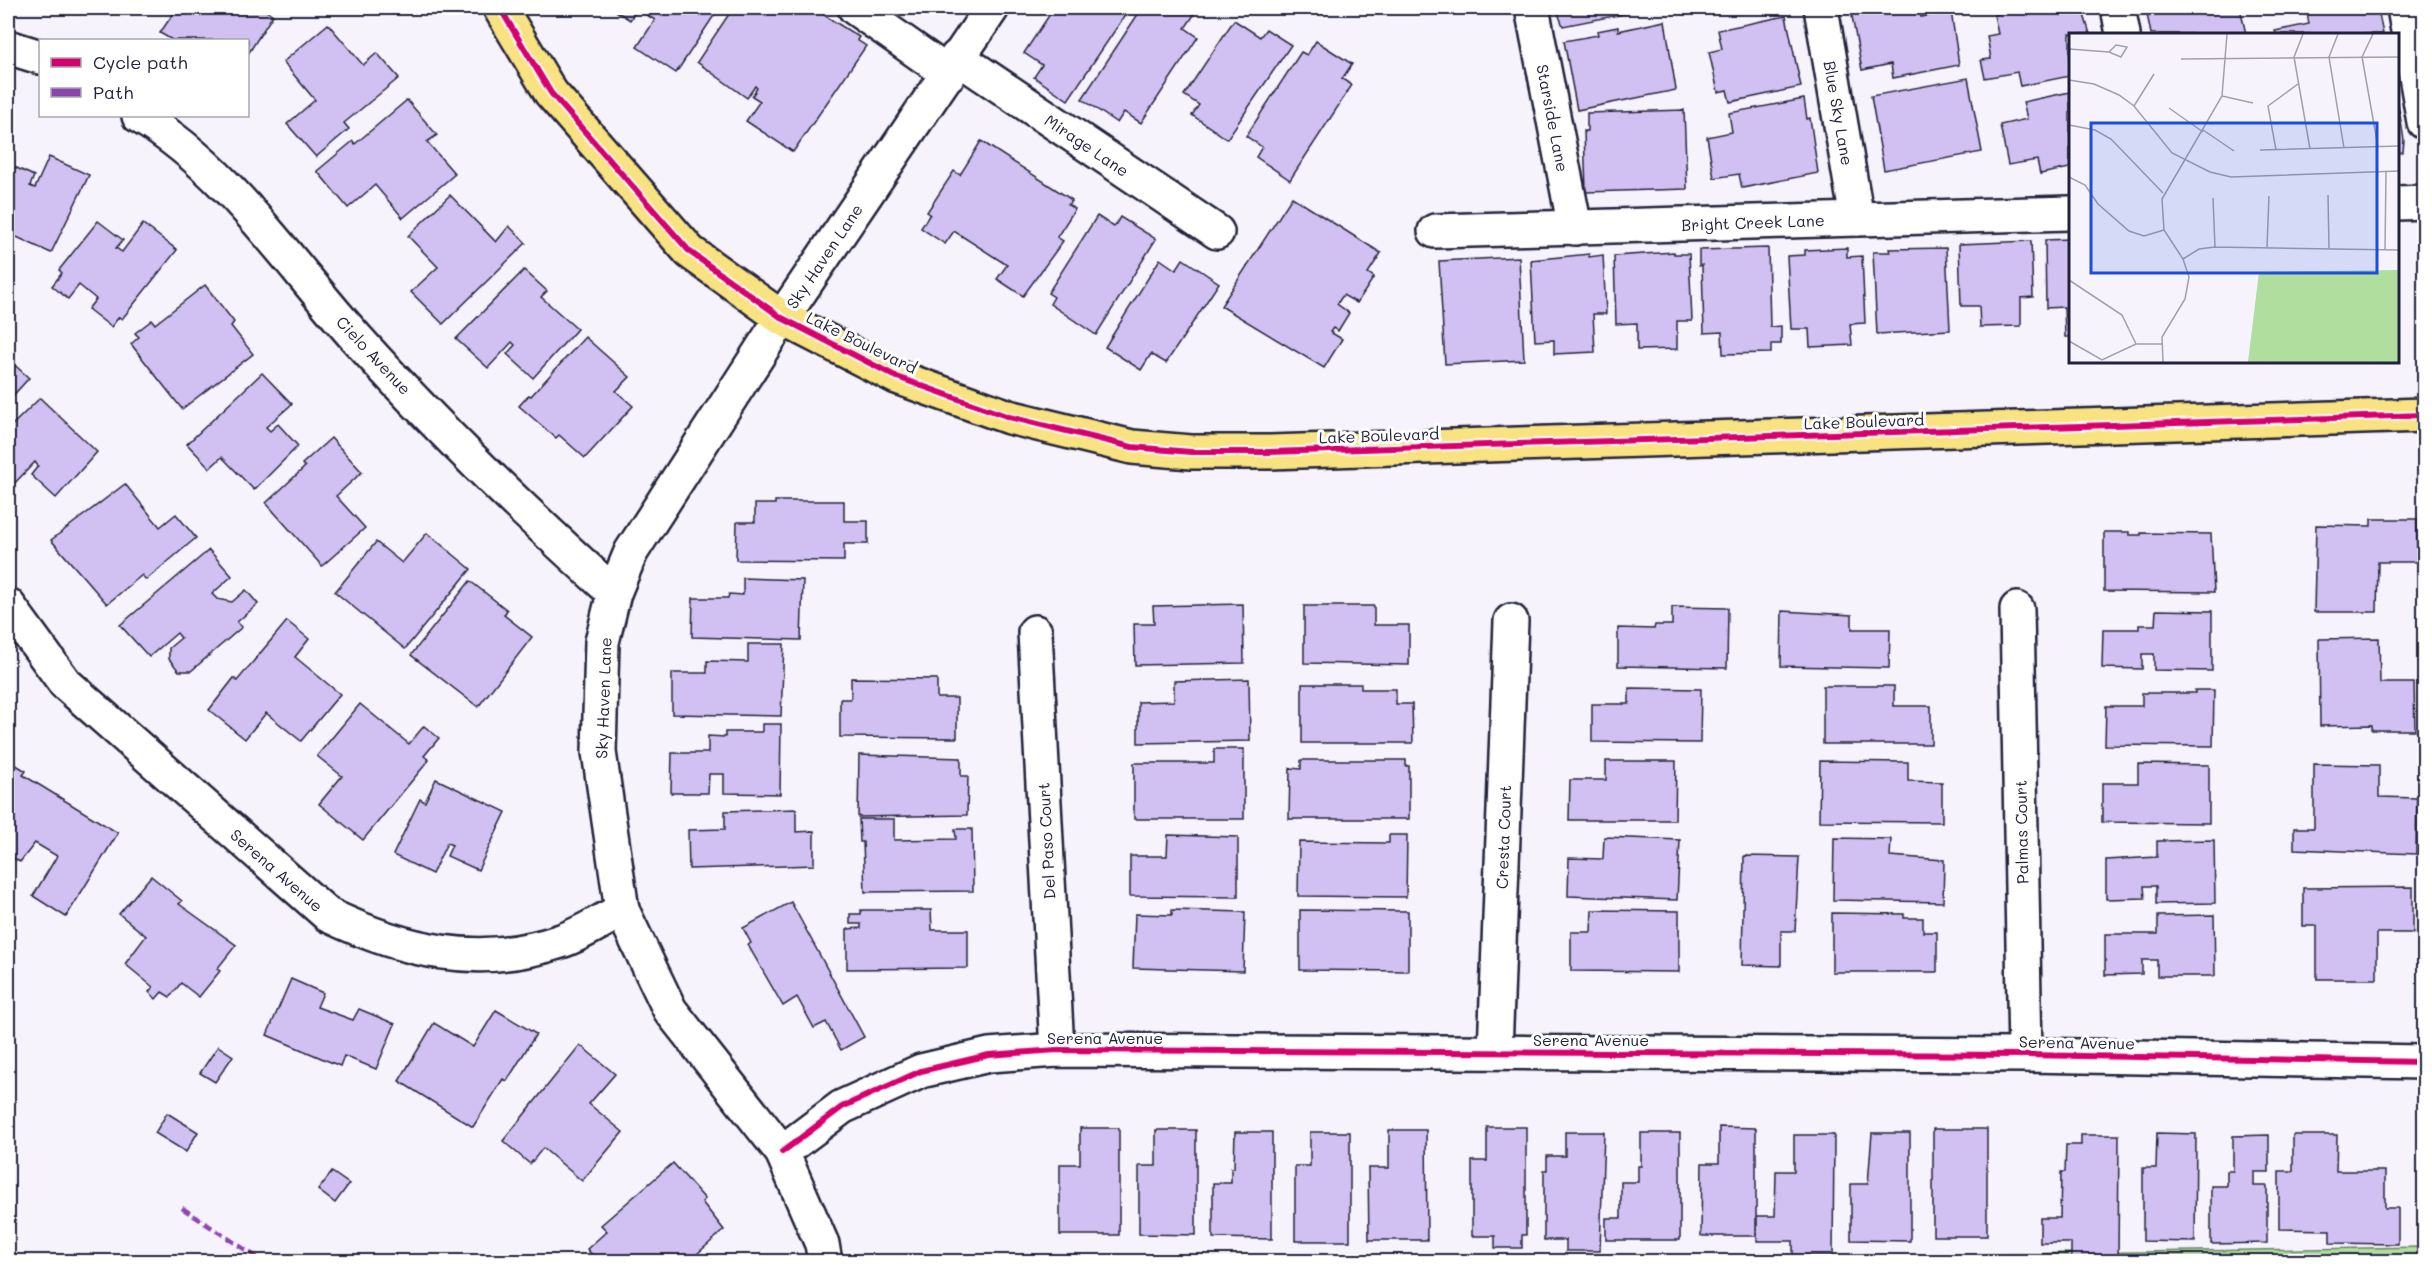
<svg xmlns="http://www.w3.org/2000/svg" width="2432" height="1269" viewBox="0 0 2432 1269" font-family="Mali,sans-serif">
<rect width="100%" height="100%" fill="#f6f3fc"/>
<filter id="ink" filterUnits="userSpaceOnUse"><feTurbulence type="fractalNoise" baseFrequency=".0167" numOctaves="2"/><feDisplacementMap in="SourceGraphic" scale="12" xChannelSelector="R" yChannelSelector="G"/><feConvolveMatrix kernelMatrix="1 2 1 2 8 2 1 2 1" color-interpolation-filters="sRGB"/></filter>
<g filter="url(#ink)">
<path fill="#b0de9e" stroke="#69806c" stroke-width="1.5" d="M2424 1247V1262H1565Z"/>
<g fill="#d1c1f2" stroke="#22223b" stroke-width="1.5">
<path d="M177 8H262L273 15 248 54V40H172L160 33Z"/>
<path d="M611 8H719L676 73 637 47 655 20 637 9 630 20Z"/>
<path d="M733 8H813L859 37 857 40 866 46 793 152 746 121 760 101 752 96 757 88 755 86 747 98 697 62Z"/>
<path d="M1054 8H1130L1068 100 1034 77 1042 65 1024 53Z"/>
<path d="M1142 8H1153L1158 11 1161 8H1184L1194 15 1185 28 1198 37 1141 123 1124 112 1117 123 1082 99Z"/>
<path d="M1556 8H1628L1629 13 1563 26Z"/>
<path d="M1735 8H1770L1735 13Z"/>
<path d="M1871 8H1919L1921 17 1951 11 1959 65 1893 78 1891 64 1862 70 1851 11Z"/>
<path d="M2014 8 2015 11 2036 8H2082L2090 34H2070V76L2020 86 2017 72 1985 78 1981 60 1991 59 1987 36 1998 34 1994 15 2002 13V10Z"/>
<path d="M2153 8H2240L2246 34H2151L2146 9Z"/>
<path d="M2306 8H2375L2378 9 2383 34H2276L2275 31 2309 24Z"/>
<path d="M1786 16 1801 87 1730 102 1727 90 1718 92 1709 52 1722 49 1718 30Z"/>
<path d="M1234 20 1260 37 1266 29 1291 45 1227 139 1192 115 1199 105 1184 95Z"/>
<path d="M1665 21 1676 90 1577 110 1564 41 1598 35 1597 31 1618 27V31Z"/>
<path d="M328 24 363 65 377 53 399 78 344 123 349 129 316 157 287 124 315 100 283 62Z"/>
<path d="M1316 41 1352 64 1342 79 1352 85 1290 180 1256 157 1262 147 1246 136 1301 52 1307 55Z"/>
<path d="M1968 78 1982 152 1884 170 1871 96Z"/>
<path d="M2070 92V168L2040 174 2037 160 2008 165 2000 125 2027 119 2023 102Z"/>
<path d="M1804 99 1807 119 1810 118 1818 173 1742 188 1739 174 1714 178 1707 137 1732 132 1729 113Z"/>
<path d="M407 100 437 135 427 142 455 174 403 218 375 185 348 208 317 171 353 141 355 144Z"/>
<path d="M2398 103 2404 140 2403 152 2398 153Z"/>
<path d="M1684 110 1687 189 1586 192 1584 131H1587V113Z"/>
<path d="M981 141 1072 200 1068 205 1075 209 1057 237 1063 241 1023 296 997 279 1007 265 954 231 945 244 921 228 930 214 927 212 954 171 960 175Z"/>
<path d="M49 157 89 175 51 253 8 233V164L34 176 30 186 35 188Z"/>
<path d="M450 195 496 242 509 226 526 243 443 324 411 292 438 267 408 236Z"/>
<path d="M1292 197 1381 253 1368 273 1374 277 1357 303 1343 295 1337 304 1349 313 1338 331 1333 328 1330 332 1342 339 1324 368 1221 306Z"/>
<path d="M1097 216 1114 227 1120 217 1156 239 1096 335 1050 304 1054 297 1048 293Z"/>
<path d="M98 221 123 240 116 248 122 252 143 224 177 250 122 319 119 317 111 327 88 309 96 299 79 285 68 299 52 286 62 273 59 270Z"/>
<path d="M2070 239V337H2065L2064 307 2046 308 2045 240Z"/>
<path d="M2031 241 2033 297 2021 298V326L1980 327 1979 306H1961L1959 244Z"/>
<path d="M1768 248 1770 327 1781 326V344H1771V353L1723 354 1722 332 1704 333 1702 265 1699 266V250Z"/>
<path d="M1847 248V257L1862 256 1865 323 1850 324 1852 345 1810 347 1809 329H1791L1787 256 1805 255V250Z"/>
<path d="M1946 248 1950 330 1877 334 1873 252H1890L1889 249Z"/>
<path d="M1674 252V254H1689L1692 321H1677V349L1637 350V323L1616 324 1614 256Z"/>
<path d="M1589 254V257L1603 255 1606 314H1593L1595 352 1554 354V340L1535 341 1531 260Z"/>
<path d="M1519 257 1524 360 1445 364 1439 261Z"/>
<path d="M1160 259 1176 270 1183 259 1219 283 1166 363 1151 354 1141 370 1105 347Z"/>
<path d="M524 270 547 291 541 297 577 329 533 378 507 354 515 345 512 342 488 368 456 339Z"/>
<path d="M205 285 234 322 231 326 253 354 182 409 131 344 139 337 135 333 152 320 155 324Z"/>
<path d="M585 337 630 377 616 391 633 406 585 458 559 435 556 438 519 406 529 395 531 396Z"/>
<path d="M8 359 29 378 8 401Z"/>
<path d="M262 373 292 404 266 427 270 431 278 424 298 446 254 490 222 457 210 468 187 444Z"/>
<path d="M40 398 97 452 56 498 31 475 38 466 35 462 10 488 8 486V429Z"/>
<path d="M331 438 362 472 336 496 365 528 322 566 266 503 305 467 302 464Z"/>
<path d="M125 484 160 527 176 514 196 538 146 580 142 575 107 604 51 540Z"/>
<path d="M775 501H844V521H868V544H844V561L736 560 737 522H755V504H775Z"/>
<path d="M2371 519H2417V562H2378L2377 612H2314L2316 525 2371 526Z"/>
<path d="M2104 532H2129V535H2141V533L2211 534 2214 592 2104 591Z"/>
<path d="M427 533 471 569 405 649 335 592 376 542 402 563Z"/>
<path d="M209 550 232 576 212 594 217 599 232 602 246 590 258 604 237 622 242 627 191 671H179L169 659V648L181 638 177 633 149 657 120 625Z"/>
<path d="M743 578 803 580 801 640 692 637 693 598H728L729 594 743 595Z"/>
<path d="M470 581 507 610 504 615 532 637 478 707 411 655Z"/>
<path d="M1243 604 1244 663 1135 665 1134 624H1154L1153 606Z"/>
<path d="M1304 606H1374V625H1409V665L1304 663Z"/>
<path d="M1672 607 1728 608 1727 668 1618 666V628L1654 629 1655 625H1672Z"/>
<path d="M2156 610 2212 611V671L2154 670V654H2142V669L2102 668 2103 629H2139V625H2155Z"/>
<path d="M1782 611 1852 615V629H1890L1889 668 1781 666Z"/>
<path d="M287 621 309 639 295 657 340 694 301 741 266 713 245 739 209 710 234 678 237 681Z"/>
<path d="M2379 638 2380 683H2414L2415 730H2372V725L2320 726 2319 639Z"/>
<path d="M748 644H784L781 716 672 714V673H707V661L748 662Z"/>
<path d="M851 678 937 679V698H957V738L840 737V699H851Z"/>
<path d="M1249 679 1250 741 1138 743V702L1174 701V681Z"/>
<path d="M1302 684H1361V689H1396V704H1412L1413 743H1302Z"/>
<path d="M1823 686H1894V706H1931V744H1823Z"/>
<path d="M1629 688 1701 689 1700 743 1592 742V704H1629Z"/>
<path d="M2195 690H2214L2213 746 2105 745 2106 706H2142V693H2195Z"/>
<path d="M360 704 409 744 424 726 439 738 424 756 429 760 363 840 319 804 342 776 317 756Z"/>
<path d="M762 724H781L780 794 724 793V774H709L708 793H671L672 753H708V736L725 737V732H762Z"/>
<path d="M1214 749H1244V819H1134V763H1214Z"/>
<path d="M859 755 961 758V776H968L967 815 858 817Z"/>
<path d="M8 760 26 771 23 775 118 833 66 917 33 896 57 856 35 843 20 862 8 855Z"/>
<path d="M1301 760H1406V766H1409V819H1289L1290 768 1301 769Z"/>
<path d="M1606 761H1676L1675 820H1569L1570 780H1606Z"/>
<path d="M1820 761 1908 762V781L1942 782V822L1819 821Z"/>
<path d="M2138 764 2209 765V823L2102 822V783H2138Z"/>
<path d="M2314 764 2379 765V797L2417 798 2416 854 2294 849V828H2314Z"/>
<path d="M436 779 506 812 478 870 447 856 452 845 447 843 432 874 393 855 420 799 425 802Z"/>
<path d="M796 809V832L814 831V865L689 869 688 830 725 829V811Z"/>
<path d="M859 819H894V840L956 839 955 829H972L973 891 865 892 863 842H860Z"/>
<path d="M1168 835 1238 837V897L1130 896V856H1167Z"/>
<path d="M1389 835H1407L1406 897 1298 896 1299 842 1389 843Z"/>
<path d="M1604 837 1680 840 1677 900 1568 896 1569 858 1603 859Z"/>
<path d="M1834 838 1891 839 1890 856 1944 860 1943 902 1833 900Z"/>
<path d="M2214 840 2215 903 2156 904V886H2144L2145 898 2106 899V860L2157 857V841Z"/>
<path d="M1744 856 1799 857 1795 931H1781V966L1742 965Z"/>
<path d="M151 876 182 901 179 904 236 945 217 969 220 971 199 997 181 983 170 997 162 992 156 999 149 992 153 987 125 964 146 936 119 914Z"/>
<path d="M2413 887V933H2377V979H2317V926H2303V888Z"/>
<path d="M791 902 864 1037 841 1050 826 1022 814 1028 797 997 783 1006 748 945 751 943 743 928Z"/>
<path d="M861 910H931L932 930H968V968L847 969V929L861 928V924H850V914H861Z"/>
<path d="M1172 910 1245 912 1243 971 1133 968 1135 914 1172 915Z"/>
<path d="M1300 910 1408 911V971L1300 970Z"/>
<path d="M1592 910 1679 911V972L1571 971V932H1591Z"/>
<path d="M1832 913 1904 914V918H1923V932H1937V972H1832Z"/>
<path d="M2214 915 2215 976H2157V960H2142V974L2105 975V934H2158V916Z"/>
<path d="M291 979 323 993 317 1007 353 1020 359 1009 395 1024 376 1069 344 1056 340 1066 267 1035Z"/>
<path d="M496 1010 536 1034 507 1081 503 1079 473 1127 399 1081 434 1023 473 1047Z"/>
<path d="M580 1045 615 1074 589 1104 623 1132 582 1181 543 1148 530 1164 503 1141Z"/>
<path d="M218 1046 233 1056 215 1082 200 1073Z"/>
<path d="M167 1113 198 1132 186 1152 155 1133Z"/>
<path d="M1487 1127H1526V1235H1522V1248H1495V1236H1472V1161H1487Z"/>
<path d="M1719 1127 1756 1128V1236H1701L1702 1163H1719Z"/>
<path d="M1080 1128H1119V1235H1060V1164H1080Z"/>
<rect x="1933" y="1129" width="54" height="107"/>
<path d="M1156 1130H1196V1235L1139 1234V1166H1156Z"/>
<path d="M1389 1130H1426L1427 1240H1369L1368 1168H1389Z"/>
<path d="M1235 1132H1272V1239L1213 1238V1183H1231V1168H1234Z"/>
<path d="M1310 1132H1350V1241H1295V1166H1310Z"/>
<path d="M1565 1132H1604L1600 1251H1566V1240H1544V1170H1547V1156H1565Z"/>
<path d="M1641 1133H1680V1240H1606V1218H1621V1182H1638V1166H1641Z"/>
<path d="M1872 1133H1910V1241L1851 1240V1184H1868Z"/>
<path d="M2157 1133 2196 1134 2195 1242 2143 1241V1168H2156Z"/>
<path d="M1794 1135H1834L1833 1256H1793V1241H1757V1216H1775L1776 1171H1794Z"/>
<path d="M2081 1135H2119L2118 1262H2071V1243H2040V1218H2060L2061 1172H2065L2066 1145H2081Z"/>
<path d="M2269 1135V1172H2254V1186H2267V1243L2211 1244V1186H2227V1171H2233V1136Z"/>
<path d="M2293 1135H2337L2336 1171H2385V1208H2398V1244L2330 1243V1230L2279 1229V1171H2293Z"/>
<rect x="2423" y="1140" width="1" height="93"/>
<path d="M673 1163 705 1199 702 1202 724 1230 688 1262H632L629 1258 625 1262H598L587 1249 607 1231 601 1225Z"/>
<path d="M332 1172 349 1184 335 1203 318 1190Z"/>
</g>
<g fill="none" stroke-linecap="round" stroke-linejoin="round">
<defs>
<g id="minor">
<path d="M855 8 949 74"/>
<path d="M1532 8 1575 228"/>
<path d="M1821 8 1857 219"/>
<path d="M2118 8 2123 34"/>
<path d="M2404 8 2424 122"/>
<path d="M8 47 40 57"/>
<path d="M957 57 1217 232"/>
<path d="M139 116C230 170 289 264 359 341 439 430 525 513 614 593"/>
<path d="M2398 203 2424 202"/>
<path d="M1435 231 2070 213"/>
<path d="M8 605 65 683 328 915C403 951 479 969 561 941 582 934 603 920 622 910"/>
<path d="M2017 609 2025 1055"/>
<path d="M1035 632 1057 1050"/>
<path d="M1495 1052 1511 621"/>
<path d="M782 1152 842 1107 921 1071 989 1055 1057 1050 2025 1055 2424 1062"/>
<path d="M825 1262 822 1244 782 1152 670 1010 622 910 599 752 602 642 614 593 631 552 782 318 992 8"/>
</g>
<path id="major" d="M500 8 551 93 690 252 782 318 897 377 1009 417 1132 447 1191 452H1270L2424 415"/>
</defs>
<use href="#minor" stroke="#22223b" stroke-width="38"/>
<use href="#major" stroke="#22223b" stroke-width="38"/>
<use href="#minor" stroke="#fff" stroke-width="33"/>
<use href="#major" stroke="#f8e281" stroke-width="33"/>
<path stroke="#8e44ad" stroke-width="4.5" stroke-dasharray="9 4.5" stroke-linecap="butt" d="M182 1208 264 1262"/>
<defs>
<g id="cycleway">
<path d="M500 8 551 93 690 252 782 318 897 377 1009 417 1132 447 1191 452H1270L2424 415"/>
<path d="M782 1152 842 1107 921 1071 989 1055 1057 1050 2025 1055 2424 1062"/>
</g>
</defs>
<use href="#cycleway" stroke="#fff" stroke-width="10"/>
<use href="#cycleway" stroke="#d6006c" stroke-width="6"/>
</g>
</g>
<g text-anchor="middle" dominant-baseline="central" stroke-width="6" stroke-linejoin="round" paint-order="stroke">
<g font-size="16" fill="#22223b" stroke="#fff">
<text transform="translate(1839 113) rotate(80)">Blue Sky Lane</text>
<text transform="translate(1553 118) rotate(79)">Starside Lane</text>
<text transform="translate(1087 145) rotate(34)">Mirage Lane</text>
<text transform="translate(1753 222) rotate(-2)">Bright Creek Lane</text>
<text transform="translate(824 256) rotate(-56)">Sky Haven Lane</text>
<text transform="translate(862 342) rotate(26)">Lake Boulevard</text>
<text transform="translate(374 355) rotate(47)">Cielo Avenue</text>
<text transform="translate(1864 421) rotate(-2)">Lake Boulevard</text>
<text transform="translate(1379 435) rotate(-2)">Lake Boulevard</text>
<text transform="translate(603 698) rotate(-88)">Sky Haven Lane</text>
<text transform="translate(2021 832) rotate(-91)">Palmas Court</text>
<text transform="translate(1503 837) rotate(-88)">Cresta Court</text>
<text transform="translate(1046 841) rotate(-93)">Del Paso Court</text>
<text transform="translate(277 870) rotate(41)">Serena Avenue</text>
<text x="1105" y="1037">Serena Avenue</text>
<text x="1591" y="1039">Serena Avenue</text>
<text transform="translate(2077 1042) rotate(1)">Serena Avenue</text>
</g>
</g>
<g transform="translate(2069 33)">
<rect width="330" height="330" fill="#f6f3fc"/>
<path d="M330 237V329H179L190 239Z" fill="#b0de9e"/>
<path fill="none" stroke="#a19faf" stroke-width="1.5" d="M234 1 225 24 241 116M269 1 260 24 275 115M304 1 293 24 309 114M0 16 40 19 52 24 58 14 47 12 40 19M112 26 330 24M0 47 25 51 50 62 65 73 103 120 141 139 162 144 330 138M153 63 184 70M65 73 85 41M100 75 134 99M0 92 26 97 42 106 94 160M134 97 165 118M191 117 330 113M207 117 199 73 229 51M0 144 16 152 29 171 60 198 75 203 95 197M259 162 260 215M144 165 146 214M198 214 200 163M316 216 317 139M114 226 130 216 146 214 330 217M0 247 53 282 67 311M0 308 33 327 67 311H93M94 329 93 304 116 266 120 244 114 226 95 197 93 166 153 63 158 1"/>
<path fill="#1d4ed8" fill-opacity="0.15" stroke="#1d4ed8" stroke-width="3" d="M22 90H308V240H22Z"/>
<rect width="330" height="330" fill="none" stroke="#22223b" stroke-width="3"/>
</g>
<rect width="2432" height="1269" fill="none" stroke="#fff" stroke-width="30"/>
<rect x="15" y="15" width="2402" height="1239" fill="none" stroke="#22223b" stroke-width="2" filter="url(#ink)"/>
<rect x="39" y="39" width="210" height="78" fill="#ffffff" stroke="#a7a7b1" stroke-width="1.5"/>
<rect x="51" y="58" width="30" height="9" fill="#d6006c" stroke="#a7a7b1" stroke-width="1.5"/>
<text x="93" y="69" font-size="18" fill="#22223b">Cycle path</text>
<rect x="51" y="88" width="30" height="9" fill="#8e44ad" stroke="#a7a7b1" stroke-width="1.5"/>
<text x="93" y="99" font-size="18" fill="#22223b">Path</text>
</svg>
